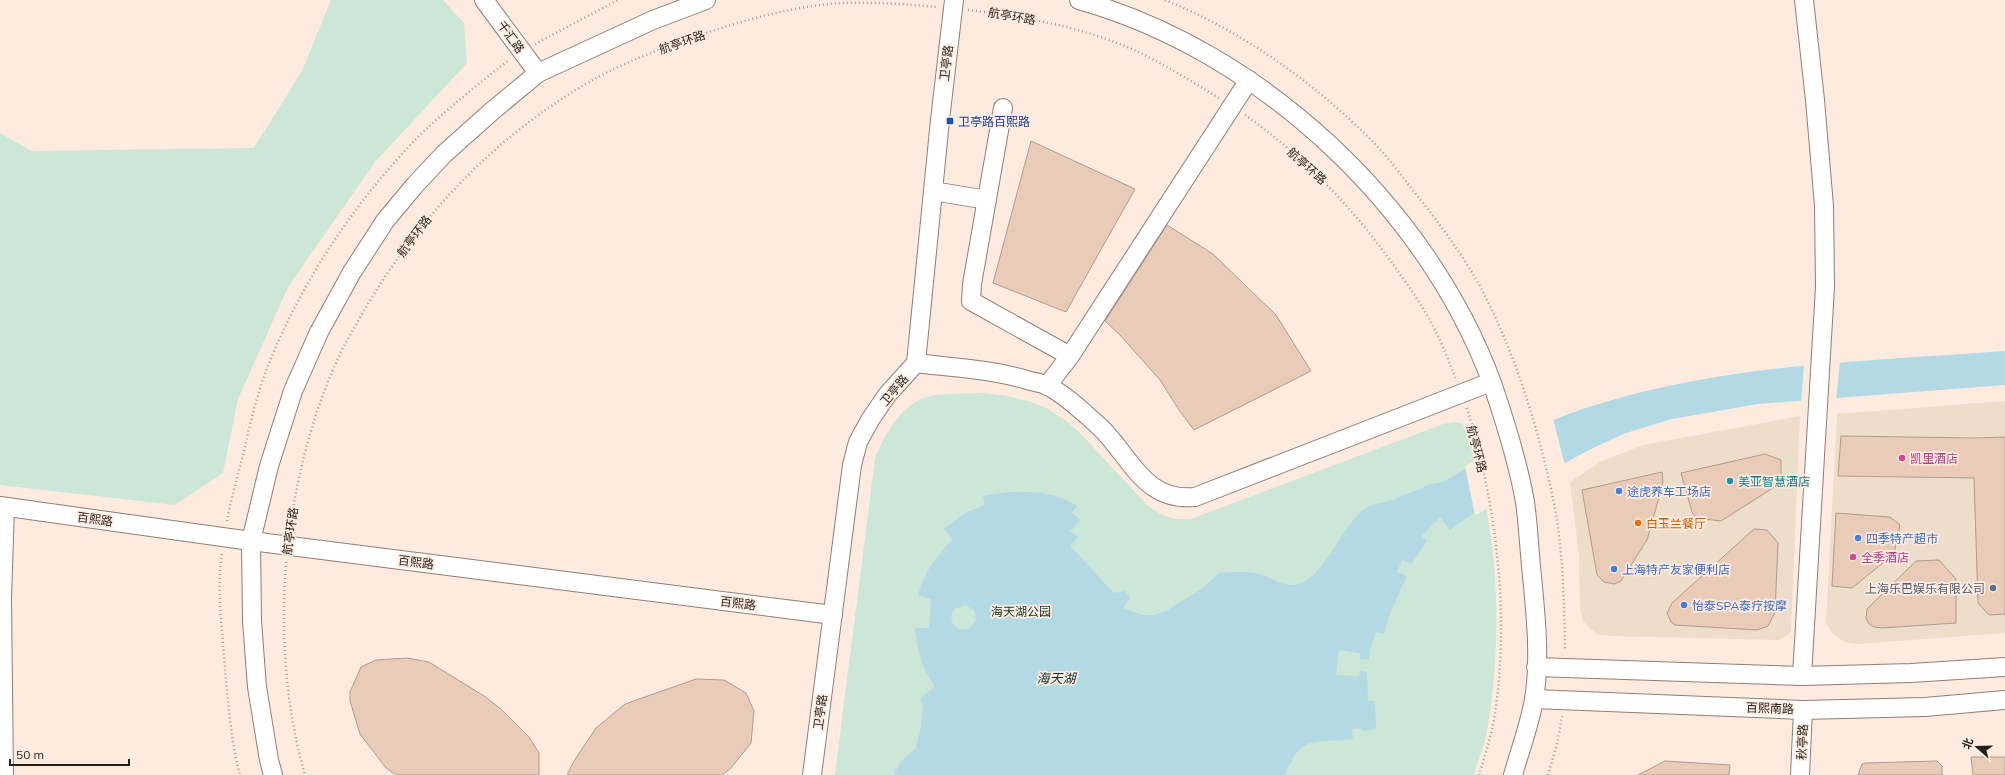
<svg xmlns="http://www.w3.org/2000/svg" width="2005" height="775" viewBox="0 0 2005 775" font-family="Mulish,'Noto Sans SC',sans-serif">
<rect width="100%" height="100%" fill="#fdebdf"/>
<g fill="#eddecc">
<path d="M2005 401V633L1859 644 1845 642 1832 633 1826 623 1837 414Z"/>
<path d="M1800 416 1791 630 1788 635 1778 640 1610 636 1598 635 1590 628 1583 621 1580 610 1579 555 1570 482 1600 462 1643 445Z"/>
</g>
<g fill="#cce6d7">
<path d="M331 0H443L464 23 467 63 375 162 288 287 238 399 223 473 175 505 0 485V133L32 151 254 148 302 71Z"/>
<path d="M982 393 1007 396 1028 401 1048 409 1065 420 1079 432 1148 506C1164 517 1172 520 1191 519L1443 424 1454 422 1463 424C1469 441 1475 458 1479 476 1500 557 1501 649 1487 731 1484 746 1478 761 1474 775H835L875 458C886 432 903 400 935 395 950 393 966 394 982 393Z"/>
</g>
<path fill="#b2d9e4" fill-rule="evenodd" d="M2005 351V385L1758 404 1672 419 1623 434 1585 452 1466 518 1450 530 1440 517 1422 536 1427 541 1411 564 1402 560 1397 572 1407 576 1390 613 1384 634 1376 632 1370 649 1369 660 1360 659V653L1339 650 1336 675 1359 676 1360 671 1367 672 1368 701H1375L1376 729 1362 731 1361 728 1352 729 1353 739C1315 744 1302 732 1285 775H894L901 761 916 748 921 727 923 706 920 698 935 687C922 668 917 651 915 628H929L931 599 918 595C926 570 935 558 953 539L944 529 965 513 985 505 983 496C1014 490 1049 488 1077 506L1072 513 1080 520 1070 531 1078 537 1070 546 1114 593 1125 591 1130 598 1123 608 1142 615H1155L1166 611 1203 588 1219 573C1231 572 1245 571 1257 574 1269 576 1282 586 1294 585 1324 583 1342 521 1369 506 1375 503 1383 503 1390 501 1403 496 1416 490 1429 485 1435 483 1441 483 1446 480 1486 459 1523 431 1566 415 1707 364 1857 362 2005 351ZM966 605 975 611 976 620 969 629 960 630C951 625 949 617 954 609Z"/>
<g fill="#fdebdf">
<path d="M1840 362 1836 400 1801 403 1804 364Z"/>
<path d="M1553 419 1565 465 1475 515 1465 466 1501 445Z"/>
</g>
<g fill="#e9cbb7" stroke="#ad9c91">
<path d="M1031 141 1135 189 1066 312 993 283Z"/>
<path d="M1167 225 1213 254 1276 315 1311 371 1194 430 1179 410 1160 380 1120 335 1105 321Z"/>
<path d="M1841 436 1975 438 2005 437V614L1989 615 1978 603 1974 478 1838 476Z"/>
<path d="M1765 454 1781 460V475L1773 488 1721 521 1704 519 1695 516 1692 512 1681 473Z"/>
<path d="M1662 472 1663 481 1660 494 1647 540 1621 581 1614 584 1604 582 1597 575 1582 490Z"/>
<path d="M1836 513 1890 517 1900 525 1894 554 1852 588 1832 586Z"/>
<path d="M1754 529 1767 530 1778 543 1775 612 1768 626 1757 630 1675 625 1671 622 1667 613 1672 603Z"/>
<path d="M1939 560 1956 579V623L1882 628 1874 627 1869 624 1866 618 1867 609 1916 561Z"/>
<path d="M407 658 429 662 484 696 501 709 529 737 539 753V775H396L386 768 360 734 350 701V692L361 667 376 660Z"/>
<path d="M696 679 724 680 746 693 754 711 751 743 731 768 722 775H567L574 761 596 728 625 704Z"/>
<path d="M1971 757H2005V775H1973Z"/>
<path d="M1665 761 1730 765 1729 775H1638Z"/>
<path d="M1937 761 1942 766V775H1858L1862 764 1866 763Z"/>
</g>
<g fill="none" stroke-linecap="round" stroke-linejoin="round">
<defs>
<g id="minor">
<path d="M484 0 538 73"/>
<path d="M1079 0C1261 51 1427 207 1492 383 1505 421 1518 462 1525 502 1528 523 1529 545 1531 566 1535 607 1541 659 1534 699 1530 724 1520 750 1513 775"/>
<path d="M1003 108 972 284 971 301 1070 356"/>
<path d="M933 191 987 200"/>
<path d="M916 363C953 368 991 369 1027 380 1034 382 1042 383 1048 386 1067 396 1084 413 1100 427 1131 457 1144 502 1195 497L1491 382"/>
<path d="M1047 386 1070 356 1249 80"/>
<path d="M0 506 251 541 833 615"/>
<path d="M1536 667 1802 676 1911 673 2005 667"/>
<path d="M1802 676 1825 287 1824 206 1815 100 1804 0"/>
<path d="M1534 699 1803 710 1925 707 2005 700"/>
<path d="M4 775 2 599 5 507"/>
<path d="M273 775 269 760 257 687 252 621 251 541 269 466 293 391 319 332 352 272 385 221 415 185 444 154 491 112 538 73 653 20 706 0"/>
<path d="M812 775 852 465 858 442 870 420 887 395 916 363 940 120 954 0"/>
<path d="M1800 775 1803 710"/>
</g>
</defs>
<use href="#minor" stroke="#8f7e73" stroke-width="20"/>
<g stroke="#a89b91" stroke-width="2.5" stroke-dasharray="1 3" stroke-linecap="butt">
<path d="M1165 0C1237 29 1305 76 1361 130 1386 153 1406 182 1427 208 1449 237 1471 267 1487 300 1516 358 1536 422 1550 485 1563 538 1564 596 1565 651"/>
<path d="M968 10C1020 16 1071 25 1120 44 1155 58 1187 79 1219 98"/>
<path d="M535 44 618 0"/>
<path d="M1245 115C1302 155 1349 204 1390 260 1405 281 1421 303 1433 326 1442 343 1449 362 1456 379"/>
<path d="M1467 408C1496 505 1509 607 1496 707 1493 730 1486 753 1479 775"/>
<path d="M227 521C231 498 238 474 244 451 251 419 259 386 272 356 306 275 358 198 419 136 447 109 478 84 509 60"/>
<path d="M290 529C298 470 315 406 341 352 347 340 354 328 361 316 414 223 487 144 579 88 615 66 656 50 697 36 742 21 792 6 841 3 873 2 905 4 937 7"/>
<path d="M222 554C217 584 221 615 223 645 227 688 229 733 240 775"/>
<path d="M286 562C281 634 285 705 305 775"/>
<path d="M1548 775 1557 744 1562 716"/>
</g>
<use href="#minor" stroke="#fff" stroke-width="18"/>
</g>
<rect fill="#1a4fb4" stroke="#fdebdf" stroke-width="1.5" x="946" y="117" width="8" height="8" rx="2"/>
<g fill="#d1479c" stroke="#fdebdf" stroke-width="1.5">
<circle cx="1902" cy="458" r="4"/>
<circle cx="1853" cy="557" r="4"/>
</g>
<circle fill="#0f9aa8" stroke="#fdebdf" stroke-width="1.5" cx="1730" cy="481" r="4"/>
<g fill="#3f7fe0" stroke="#fdebdf" stroke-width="1.5">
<circle cx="1619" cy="491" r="4"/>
<circle cx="1858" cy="538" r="4"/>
<circle cx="1614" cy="569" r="4"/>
<circle cx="1684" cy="605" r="4"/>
</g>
<circle fill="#e8710a" stroke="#fdebdf" stroke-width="1.5" cx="1638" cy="523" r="4"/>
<circle fill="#5c6f8a" stroke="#fdebdf" stroke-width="1.5" cx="1993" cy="588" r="4"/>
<g text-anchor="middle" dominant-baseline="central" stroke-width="3.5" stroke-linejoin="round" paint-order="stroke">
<g font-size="12" fill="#251f1a" stroke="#fdebdf">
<text transform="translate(1012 16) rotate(10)">航亭环路</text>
<text transform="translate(511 37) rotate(54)">千汇路</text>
<text transform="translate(682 42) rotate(-19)">航亭环路</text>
<text transform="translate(946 63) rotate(-83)">卫亭路</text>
<text transform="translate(1307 166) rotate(42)">航亭环路</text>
<text transform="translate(414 236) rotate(-53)">航亭环路</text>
<text transform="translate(894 390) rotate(-50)">卫亭路</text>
<text transform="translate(1477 449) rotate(76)">航亭环路</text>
<text transform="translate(95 519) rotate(8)">百熙路</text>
<text transform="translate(290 531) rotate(-82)">航亭环路</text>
<text transform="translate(416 562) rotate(7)">百熙路</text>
<text transform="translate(738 603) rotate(7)">百熙路</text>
<text transform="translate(1770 708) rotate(2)">百熙南路</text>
<text transform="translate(820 712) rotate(-82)">卫亭路</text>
<text transform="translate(1802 742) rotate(-87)">秋亭路</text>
</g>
<g font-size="12" fill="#164399" stroke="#fdebdf" text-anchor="start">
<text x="958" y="121">卫亭路百熙路</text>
</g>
<g font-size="12" fill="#b23c85" stroke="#fdebdf" text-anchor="start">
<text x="1910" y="458">凯里酒店</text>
<text x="1861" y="557">全季酒店</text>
</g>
<g font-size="12" fill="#0d838f" stroke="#fdebdf" text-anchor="start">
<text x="1738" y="481">美亚智慧酒店</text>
</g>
<g font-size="12" fill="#366cbe" stroke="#fdebdf" text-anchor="start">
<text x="1627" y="491">途虎养车工场店</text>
<text x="1866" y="538">四季特产超市</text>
<text x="1622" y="569">上海特产友家便利店</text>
<text x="1692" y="605">怡泰SPA泰疗按摩</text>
</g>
<g font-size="12" fill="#c56008" stroke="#fdebdf" text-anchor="start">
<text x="1646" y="523">白玉兰餐厅</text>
</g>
<g font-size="12" fill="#4e5e75" stroke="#fdebdf" text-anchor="end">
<text x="1985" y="588">上海乐巴娱乐有限公司</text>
</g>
<g font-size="12" fill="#0d3926" stroke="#fdebdf">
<text x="1021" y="611">海天湖公园</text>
</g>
<g font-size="13" font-style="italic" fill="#0c323b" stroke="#fdebdf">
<text x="1056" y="678">海天湖</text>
</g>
</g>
<g transform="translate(1977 747) rotate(290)" stroke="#fdebdf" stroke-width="3" paint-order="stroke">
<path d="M0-3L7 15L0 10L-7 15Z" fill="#251f1a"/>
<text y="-6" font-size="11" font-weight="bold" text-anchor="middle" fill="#251f1a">北</text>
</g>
<path d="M10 759v6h119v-6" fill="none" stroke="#251f1a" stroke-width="2"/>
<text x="16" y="759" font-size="12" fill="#251f1a" stroke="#fdebdf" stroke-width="3" paint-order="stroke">50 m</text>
</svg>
